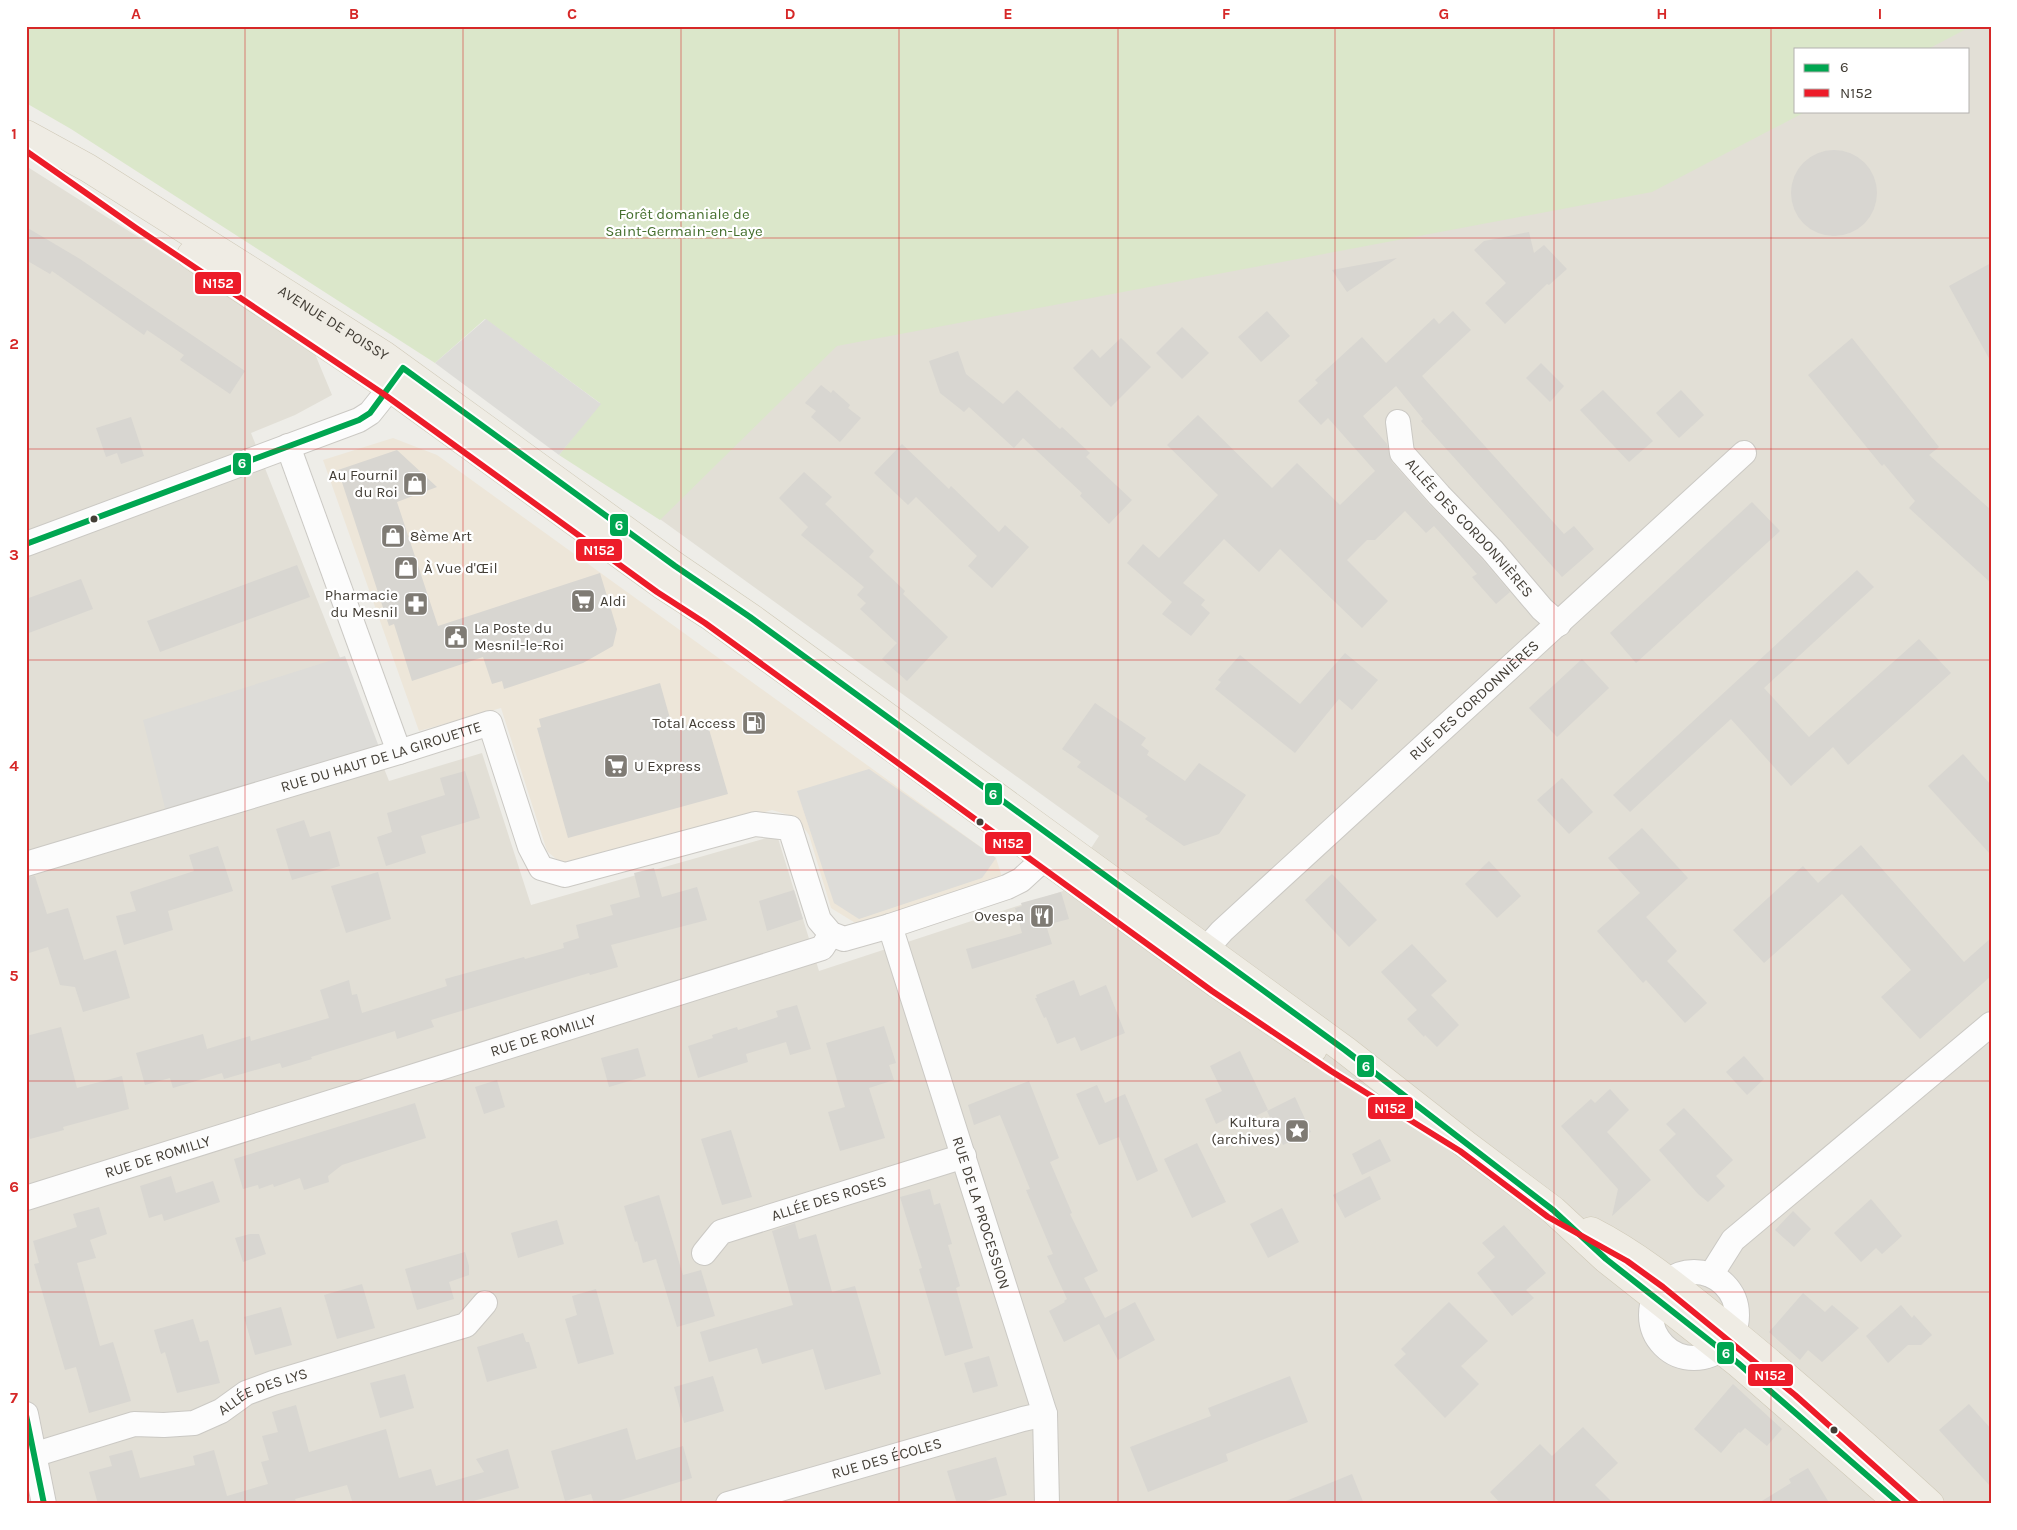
<svg xmlns="http://www.w3.org/2000/svg" width="2017" height="1530" viewBox="0 0 2017 1530" font-family="Karla,sans-serif">
<rect width="100%" height="100%" fill="#eeede8"/>
<path fill="#e2dfd6" d="M1879 26H1991V1504H26V166L260 314 315 354 332 395 295 415 251 433 389 781 482 753 531 905 777 835 819 971 1063 891 1099 836 592 470 742 342 1796 111H1968V49H1837Z"/>
<path fill="#ede6d9" d="M393 438 437 455 996 858 1002 877 857 924 831 908 809 835 796 817 772 810 563 865 547 851 501 708 419 731 323 460Z"/>
<path fill="#dbe7ca" d="M26 26H1972L1928 49H1796V111H1807L1652 192 837 346 660 520 559 455 600 403 485 319 435 363 71 129 26 103Z"/>
<g fill="#dddcd8">
<path d="M486 319 601 404 559 455 435 363Z"/>
<path d="M345 656 379 747 166 812 143 720Z"/>
<path d="M869 769 996 858 982 878 859 919 834 903 797 791Z"/>
</g>
<g fill="#d8d6d1">
<circle cx="1834" cy="193" r="43"/>
<path d="M26 227 80 259 245 371 230 394 180 360 184 355 147 330 144 335 52 271 50 274 26 260Z"/>
<path d="M1529 232 1534 253 1544 245 1567 269 1549 285 1547 284 1505 324 1485 303 1506 283 1474 250 1484 241Z"/>
<path d="M1397 258 1347 292 1332 270Z"/>
<path d="M1991 263V362L1949 286Z"/>
<path d="M1267 311 1290 336 1261 362 1238 337Z"/>
<path d="M1453 311 1471 330 1422 376 1564 534 1574 526 1594 549 1562 577 1421 421 1423 419 1396 386 1363 416 1387 444 1392 462 1429 504 1482 559 1510 592 1496 604 1472 577 1477 574 1434 526 1426 533 1405 511 1375 540H1367L1347 560 1388 601 1362 628 1280 549 1259 572 1224 539 1183 583 1205 600 1201 605 1210 613 1191 636 1162 614 1172 602 1127 563 1143 544 1159 558 1218 495 1167 445 1198 415 1272 488 1297 463 1340 505 1375 471 1328 418 1321 425 1298 401 1318 383 1315 380 1362 337 1386 363 1434 318 1439 324Z"/>
<path d="M1182 327 1209 353 1182 379 1156 353Z"/>
<path d="M1121 338 1151 367 1111 407 1073 368 1092 349 1100 358Z"/>
<path d="M1852 338 1939 447 1929 455 1991 510V583L1909 508 1915 501 1884 464 1882 466 1808 375Z"/>
<path d="M958 351 966 374 1003 404 1017 390 1060 429 1062 427 1090 453 1086 457 1132 500 1109 524 1080 496 1082 493 1023 438 1014 448 969 407 964 412 940 393 929 361Z"/>
<path d="M1541 363 1564 386 1550 402 1526 378Z"/>
<path d="M821 385 831 393 833 390 850 405 848 408 861 418 840 442 811 417 816 411 805 403Z"/>
<path d="M1603 390 1653 441 1629 462 1580 410Z"/>
<path d="M1681 390 1704 415 1679 438 1656 413Z"/>
<path d="M131 417 144 456 121 464 117 453 106 457 96 428Z"/>
<path d="M902 444 949 489 951 486 999 532 1005 525 1029 547 992 588 968 566 977 556 916 497 908 505 874 473Z"/>
<path d="M397 450 437 487 397 502 438 626 600 573 617 629 613 646 583 663 504 689 502 681 492 684 483 657 412 681 394 624 389 626 338 470Z"/>
<path d="M804 472 832 497 825 504 874 551 869 557 905 591 903 594 948 637 907 681 882 659 897 643 860 609 866 603 857 595 864 587 801 535 808 527 779 498Z"/>
<path d="M1752 502 1780 531 1636 663 1610 633Z"/>
<path d="M297 565 310 597 160 652 147 621Z"/>
<path d="M1857 570 1874 587 1764 688 1809 737 1919 639 1951 673 1848 765 1833 747 1791 786 1731 719 1630 812 1613 795Z"/>
<path d="M81 579 93 609 26 634V599Z"/>
<path d="M1345 653 1378 680 1352 710 1339 699 1295 753 1215 689 1221 682 1218 680 1240 655 1300 704Z"/>
<path d="M1582 659 1609 688 1557 737 1529 708Z"/>
<path d="M660 683 673 729 706 719 728 794 568 838 537 728 541 727 539 719Z"/>
<path d="M1095 703 1146 738 1141 745 1149 751 1147 755 1185 781 1199 763 1246 795 1219 834 1184 846 1145 819 1148 816 1077 767 1081 762 1062 749Z"/>
<path d="M1963 754 1991 785V855L1928 786Z"/>
<path d="M465 771 480 818 421 836 426 853 386 866 377 837 392 832 387 813 445 795 440 778Z"/>
<path d="M1562 778 1593 812 1569 834 1537 800Z"/>
<path d="M304 820 310 837 330 831 340 866 292 880 276 829Z"/>
<path d="M1642 828 1688 878 1646 917 1677 951 1667 961 1707 1003 1685 1023 1646 980 1643 983 1597 931 1640 893 1608 858Z"/>
<path d="M1861 845 1964 962 1991 938V976L1920 1039 1881 997 1911 970 1842 894 1764 963 1733 930 1803 866 1818 883Z"/>
<path d="M218 846 233 891 168 911 173 930 124 945 116 916 136 911 130 892 194 871 189 855Z"/>
<path d="M1489 861 1521 896 1497 918 1465 884Z"/>
<path d="M654 868 662 897 697 887 707 920 611 945 618 967 590 975 589 973 431 1020 434 1027 397 1039 395 1031 311 1057 312 1059 282 1068 280 1063 224 1079 222 1073 173 1088 170 1078 145 1085 136 1053 203 1034 207 1049 250 1036 251 1041 329 1018 320 990 349 980 352 995 357 994 362 1013 447 986 445 979 524 957 525 959 564 948 563 943 579 938 576 925 613 915 610 905 640 897 634 873Z"/>
<path d="M378 872 391 919 346 933 331 886Z"/>
<path d="M1332 874 1377 920 1349 947 1305 900Z"/>
<path d="M35 876 47 914 68 908 84 960 116 950 130 998 83 1012 75 987 60 985 48 947 26 954V877Z"/>
<path d="M794 890 803 919 767 931 759 901Z"/>
<path d="M1061 892 1069 919 1046 925 1052 944 972 969 966 949 1022 933 1015 908 1022 906 1021 903Z"/>
<path d="M1412 944 1447 981 1431 995 1459 1025 1437 1047 1425 1035 1424 1037 1407 1019 1417 1010 1381 972Z"/>
<path d="M1074 980 1080 996 1106 985 1125 1033 1081 1051 1075 1037 1057 1044 1046 1017 1044 1018 1035 998H1037L1036 995Z"/>
<path d="M797 1005 811 1049 790 1055 786 1042 746 1054 748 1062 698 1078 688 1046 713 1038 712 1035 737 1027 738 1030 778 1017 776 1011Z"/>
<path d="M884 1026 896 1063 889 1065 894 1080 869 1088 885 1138 840 1151 828 1112 845 1107 826 1043Z"/>
<path d="M61 1027 77 1088 122 1076 129 1109 63 1127 64 1130 30 1139 26 1125V1036Z"/>
<path d="M638 1048 646 1076 609 1087 601 1058Z"/>
<path d="M1240 1051 1268 1110 1237 1125 1233 1116 1216 1124 1205 1099 1222 1091 1210 1066Z"/>
<path d="M1744 1056 1764 1079 1747 1095 1726 1072Z"/>
<path d="M497 1080 505 1107 484 1114 475 1087Z"/>
<path d="M1029 1081 1059 1158 1050 1162 1072 1213 1070 1214 1098 1271 1084 1278 1105 1318 1135 1302 1155 1340 1118 1360 1099 1324 1064 1342 1049 1311 1065 1302 1064 1301 1067 1299 1047 1256 1053 1254 1026 1190 1030 1189 1000 1115 974 1125 968 1105Z"/>
<path d="M1097 1085 1105 1103 1125 1094 1158 1171 1137 1181 1119 1137 1099 1145 1076 1094Z"/>
<path d="M1610 1089 1629 1110 1607 1132 1651 1180 1612 1216 1618 1189 1561 1126 1591 1099 1595 1103Z"/>
<path d="M1295 1097 1311 1132 1283 1145 1267 1111Z"/>
<path d="M415 1103 426 1138 342 1165 328 1176 329 1182 304 1190 300 1178 274 1187 273 1184 259 1189 258 1185 243 1189 234 1159Z"/>
<path d="M1684 1108 1733 1160 1716 1176 1725 1186 1708 1202 1698 1194 1659 1150 1676 1134 1666 1124Z"/>
<path d="M731 1130 752 1197 722 1205 701 1139Z"/>
<path d="M1380 1139 1391 1161 1362 1175 1352 1154Z"/>
<path d="M1197 1143 1226 1202 1192 1218 1164 1159Z"/>
<path d="M171 1176 176 1193 213 1181 220 1202 164 1221 162 1214 149 1218 140 1186Z"/>
<path d="M1370 1176 1381 1199 1345 1218 1333 1195Z"/>
<path d="M930 1189 934 1205 940 1203 952 1244 948 1245 960 1286 956 1288 973 1348 945 1356 919 1269 922 1268 900 1197Z"/>
<path d="M659 1195 683 1275 701 1270 715 1316 677 1327 656 1259 643 1263 637 1241 635 1242 624 1206Z"/>
<path d="M1871 1199 1902 1236 1882 1254 1876 1248 1861 1262 1834 1233Z"/>
<path d="M99 1207 107 1234 90 1240 96 1258 77 1263 100 1346 113 1342 131 1401 89 1413 76 1367 65 1370 34 1264 39 1263 33 1241 77 1227 73 1214Z"/>
<path d="M1282 1208 1299 1242 1268 1258 1250 1224Z"/>
<path d="M1793 1211 1811 1229 1794 1247 1775 1230Z"/>
<path d="M557 1220 564 1244 518 1258 511 1233Z"/>
<path d="M795 1223 799 1239 816 1234 832 1292 855 1286 881 1374 825 1390 813 1349 762 1364 757 1348 709 1362 700 1332 793 1305 772 1231Z"/>
<path d="M1504 1225 1546 1273 1526 1290 1534 1298 1512 1316 1477 1273 1495 1257 1482 1243Z"/>
<path d="M250 1234H259L266 1254 243 1262 235 1238Z"/>
<path d="M465 1252 469 1266V1275L449 1282 454 1299 417 1310 405 1269Z"/>
<path d="M362 1284 375 1328 337 1339 324 1295Z"/>
<path d="M596 1289 614 1354 578 1364 565 1319 577 1315 572 1296Z"/>
<path d="M1803 1293 1825 1312 1832 1305 1859 1328 1822 1362 1808 1350 1800 1360 1769 1332Z"/>
<path d="M1449 1302 1488 1341 1461 1366 1479 1384 1445 1418 1394 1365 1406 1354 1401 1349Z"/>
<path d="M1901 1305 1912 1318 1914 1315 1932 1335 1921 1345H1908L1888 1363 1866 1336Z"/>
<path d="M281 1307 292 1345 255 1355 244 1317Z"/>
<path d="M193 1319 200 1342 208 1340 220 1383 177 1393 165 1352 161 1354 154 1330Z"/>
<path d="M523 1333 526 1342H529L537 1368 487 1382 477 1347Z"/>
<path d="M989 1356 998 1386 973 1393 964 1363Z"/>
<path d="M405 1374 414 1408 380 1418 370 1383Z"/>
<path d="M713 1376 724 1411 684 1423 674 1387Z"/>
<path d="M1290 1376 1308 1422 1226 1454 1228 1461 1148 1492 1130 1447 1211 1416 1208 1408Z"/>
<path d="M1733 1384 1782 1429 1767 1446 1745 1428 1740 1433 1739 1432 1721 1453 1694 1429Z"/>
<path d="M1969 1404 1991 1429V1487L1939 1430Z"/>
<path d="M296 1405 309 1452 386 1429 399 1478 431 1469 436 1486 484 1472 476 1459 508 1449 519 1488 463 1504H353L347 1485 295 1499 297 1504H98L89 1472 112 1466 109 1456 132 1450 140 1478 195 1465 193 1456 214 1450 227 1496 268 1484 261 1462 269 1460 262 1436 278 1432 272 1412Z"/>
<path d="M1583 1427 1618 1463 1595 1485 1614 1504H1501L1490 1492 1540 1444 1552 1456Z"/>
<path d="M627 1428 636 1460 683 1446 692 1478 608 1504H594L591 1494 565 1501 551 1451Z"/>
<path d="M996 1457 1007 1495 975 1504H957L947 1471Z"/>
<path d="M1808 1468 1830 1504H1757L1791 1483 1789 1479Z"/>
<path d="M1352 1474 1364 1504H1281V1503Z"/>
</g>
<g fill="none" stroke-linecap="round" stroke-linejoin="round">
<defs>
<g id="street">
<path id="s1" d="M1398 422 1402 453 1439 495 1492 550 1542 609 1559 624"/>
<path d="M288 446 399 752"/>
<path d="M26 544 359 420 370 413 390 388"/>
<path id="s2" d="M26 864 399 752 490 723 530 847 541 868 565 875 755 824 790 828 819 920 831 934 844 939 890 926 1007 887 1021 880 1045 858"/>
<path id="s3" d="M890 926 1045 1414 1047 1504"/>
<path id="s4" d="M1206 949 1222 931 1744 453"/>
<path id="s5" d="M26 1198 822 948 831 934"/>
<path id="s6" d="M704 1253 721 1232 964 1156"/>
<circle cx="1694" cy="1315" r="43"/>
<path d="M1711 1275 1733 1240 1991 1024"/>
<path d="M26 1414 44 1504"/>
<path id="s7" d="M33 1455 134 1424 164 1425 194 1423 221 1411 246 1393 273 1383 466 1325 485 1303"/>
<path id="s8" d="M728 1504 1023 1419 1045 1414"/>
</g>
<g id="primary">
<path id="s9" d="M26 134 88 168 384 355 675 566 750 617 1345 1050 1465 1144 1553 1210 1606 1259 1738 1363 1900 1504"/>
<path d="M191 255 390 388 662 585 710 616 865 728 1217 984 1313 1049"/>
<path d="M1591 1231C1638 1255 1678 1288 1718 1320 1791 1379 1861 1441 1930 1504"/>
</g>
</defs>
<use href="#street" stroke="#cbc9c4" stroke-width="26"/>
<use href="#primary" stroke="#cfc9b7" stroke-width="29"/>
<use href="#street" stroke="#fcfcfc" stroke-width="24"/>
<use href="#primary" stroke="#efece4" stroke-width="28"/>
<defs>
<g id="bus-1">
<path d="M26 544 359 420 370 413 403 368 675 566 750 617 1345 1050 1553 1210 1606 1259 1738 1363 1900 1504"/>
<path d="M26 1415 44 1504"/>
</g>
<path id="bus-2" d="M26 151 136 228 385 395 657 592 705 623 1212 991 1331 1071 1460 1151 1548 1217 1627 1261 1663 1287 1795 1395 1917 1504"/>
</defs>
<use href="#bus-1" stroke="#fff" stroke-width="10"/>
<use href="#bus-2" stroke="#fff" stroke-width="10"/>
<use href="#bus-1" stroke="#00a651" stroke-width="6"/>
<use href="#bus-2" stroke="#ed1c29" stroke-width="6"/>
</g>
<path fill="none" stroke="#d62828" stroke-width="1" stroke-opacity="0.55" d="M245 26V1504M463 26V1504M681 26V1504M899 26V1504M1118 26V1504M1335 26V1504M1554 26V1504M1771 26V1504M26 238H1991M26 449H1991M26 660H1991M26 870H1991M26 1081H1991M26 1292H1991"/>
<defs>
<symbol id="shop-square" viewBox="-11 -11 22 22"><rect x="-9" y="-9" width="18" height="18" rx="4" fill="#7f7b74" stroke="#fff"/><path d="M-5-2.5h2.3a2.7 3.5 0 0 1 5.4 0H5L5.5 6h-11ZM-1.5-2.5h3a1.5 2.3 0 0 0-3 0Z" fill="#fff"/></symbol>
<symbol id="supermarket-square" viewBox="-11 -11 22 22"><rect x="-9" y="-9" width="18" height="18" rx="4" fill="#7f7b74" stroke="#fff"/><path d="M-6-5.5h2.5l.6 2H6L4.5 2H-2.5L-4.4-4H-6ZM-1.5 3.2a1.3 1.3 0 1 0 .1 0ZM3 3.2a1.3 1.3 0 1 0 .1 0Z" fill="#fff"/></symbol>
<symbol id="pharmacy-square" viewBox="-11 -11 22 22"><rect x="-9" y="-9" width="18" height="18" rx="4" fill="#7f7b74" stroke="#fff"/><path d="M-2-6h4v4h4v4h-4v4h-4v-4h-4v-4h4Z" fill="#fff"/></symbol>
<symbol id="civic-square" viewBox="-11 -11 22 22"><rect x="-9" y="-9" width="18" height="18" rx="4" fill="#7f7b74" stroke="#fff"/><path d="M-.6-6.5H3V-4.5H.6V-3L4-1V1h2V6H-6V1h2V-1L-.6-3ZM-1.2 2.5V6h2.4V2.5Z" fill="#fff"/></symbol>
<symbol id="fuel-square" viewBox="-11 -11 22 22"><rect x="-9" y="-9" width="18" height="18" rx="4" fill="#7f7b74" stroke="#fff"/><path d="M-5.5-6h7V0h2V4h1.3V-2.5L3-4.5l.8-.8L6-3V5H2.5V1h-1V6h-7ZM-4.2-4.7v3.2H.2V-4.7Z" fill="#fff"/></symbol>
<symbol id="restaurant-square" viewBox="-11 -11 22 22"><rect x="-9" y="-9" width="18" height="18" rx="4" fill="#7f7b74" stroke="#fff"/><path d="M-5-6h1v4h1v-4h1v4h1v-4h1v5L-1.5 .5V6h-2V.5L-5-1ZM5-6V6H3V1.5H1.5Q1.5-4 5-6Z" fill="#fff"/></symbol>
<symbol id="sight-square" viewBox="-11 -11 22 22"><rect x="-9" y="-9" width="18" height="18" rx="4" fill="#7f7b74" stroke="#fff"/><path d="M0-6L1.8-2.2L6-1.7L2.9 1.2L3.7 5.4L0 3.3L-3.7 5.4L-2.9 1.2L-6-1.7L-1.8-2.2Z" fill="#fff"/></symbol>
</defs>
<g fill-rule="evenodd">
<use href="#shop-square" x="401" y="470" width="28" height="28"/>
<use href="#shop-square" x="379" y="522" width="28" height="28"/>
<use href="#shop-square" x="392" y="554" width="28" height="28"/>
<use href="#supermarket-square" x="569" y="587" width="28" height="28"/>
<use href="#pharmacy-square" x="402" y="590" width="28" height="28"/>
<use href="#civic-square" x="442" y="623" width="28" height="28"/>
<use href="#fuel-square" x="740" y="709" width="28" height="28"/>
<use href="#supermarket-square" x="602" y="752" width="28" height="28"/>
<use href="#restaurant-square" x="1028" y="902" width="28" height="28"/>
<use href="#sight-square" x="1283" y="1117" width="28" height="28"/>
</g>
<g fill="#433e36" stroke="#fff" stroke-width="2">
<circle cx="94" cy="519" r="4.5"/>
<circle cx="980" cy="822" r="4.5"/>
<circle cx="1834" cy="1430" r="4.5"/>
</g>
<g text-anchor="middle" dominant-baseline="central" stroke-width="4.5" stroke-linejoin="round" paint-order="stroke">
<g font-size="15" fill="#456f2e" stroke="#fff">
<text x="684" y="214">Forêt domaniale de<tspan x="684" dy="17">Saint-Germain-en-Laye</tspan></text>
</g>
<g font-size="15" fill="#433e36" stroke="#fff">
<text stroke="none"><textPath href="#s9" startOffset="361">AVENUE DE POISSY</textPath></text>
<text stroke="none"><textPath href="#s1" startOffset="132">ALLÉE DES CORDONNIÈRES</textPath></text>
<text stroke="none"><textPath href="#s4" startOffset="366">RUE DES CORDONNIÈRES</textPath></text>
<text stroke="none"><textPath href="#s2" startOffset="371">RUE DU HAUT DE LA GIROUETTE</textPath></text>
<text stroke="none"><textPath href="#s5" startOffset="542">RUE DE ROMILLY</textPath></text>
<text stroke="none"><textPath href="#s5" startOffset="138">RUE DE ROMILLY</textPath></text>
<text stroke="none"><textPath href="#s6" startOffset="140">ALLÉE DES ROSES</textPath></text>
<text stroke="none"><textPath href="#s3" startOffset="301">RUE DE LA PROCESSION</textPath></text>
<text stroke="none"><textPath href="#s7" startOffset="242">ALLÉE DES LYS</textPath></text>
<text stroke="none"><textPath href="#s8" startOffset="165">RUE DES ÉCOLES</textPath></text>
</g>
<g font-size="15" fill="#433e36" stroke="#fff" text-anchor="end">
<text x="398" y="475">Au Fournil<tspan x="398" dy="17">du Roi</tspan></text>
<text x="410" y="536" text-anchor="start">8ème Art</text>
<text x="424" y="568" text-anchor="start">À Vue d'Œil</text>
<text x="398" y="595">Pharmacie<tspan x="398" dy="17">du Mesnil</tspan></text>
<text x="600" y="601" text-anchor="start">Aldi</text>
<text x="474" y="628" text-anchor="start">La Poste du<tspan x="474" dy="17">Mesnil-le-Roi</tspan></text>
<text x="736" y="723">Total Access</text>
<text x="634" y="766" text-anchor="start">U Express</text>
<text x="1024" y="916">Ovespa</text>
<text x="1280" y="1122">Kultura<tspan x="1280" dy="17">(archives)</tspan></text>
</g>
</g>
<g stroke="#fff" stroke-width="2">
<rect x="194" y="271" width="48" height="24" rx="5" fill="#ed1c29"/>
<rect x="232" y="452" width="20" height="24" rx="5" fill="#00a651"/>
<rect x="609" y="513" width="20" height="24" rx="5" fill="#00a651"/>
<rect x="575" y="538" width="48" height="24" rx="5" fill="#ed1c29"/>
<rect x="984" y="782" width="19" height="24" rx="5" fill="#00a651"/>
<rect x="984" y="831" width="48" height="24" rx="5" fill="#ed1c29"/>
<rect x="1356" y="1054" width="19" height="24" rx="5" fill="#00a651"/>
<rect x="1367" y="1096" width="47" height="24" rx="5" fill="#ed1c29"/>
<rect x="1716" y="1341" width="19" height="24" rx="5" fill="#00a651"/>
<rect x="1747" y="1363" width="47" height="24" rx="5" fill="#ed1c29"/>
</g>
<g font-size="14" text-anchor="middle" font-weight="bold" fill="#fff">
<text x="218" y="288">N152</text>
<text x="242" y="468">6</text>
<text x="619" y="530">6</text>
<text x="599" y="555">N152</text>
<text x="993" y="799">6</text>
<text x="1008" y="848">N152</text>
<text x="1366" y="1071">6</text>
<text x="1390" y="1113">N152</text>
<text x="1726" y="1358">6</text>
<text x="1770" y="1380">N152</text>
</g>
<rect width="2017" height="1530" fill="none" stroke="#ffffff" stroke-width="55"/>
<rect x="1794" y="48" width="175" height="65" fill="#ffffff" stroke="#b4b2af"/>
<rect x="1804" y="64" width="25" height="8" fill="#00a651" stroke="#b4b2af"/>
<text x="1840" y="72" font-size="15" fill="#433e36">6</text>
<rect x="1804" y="89" width="25" height="8" fill="#ed1c29" stroke="#b4b2af"/>
<text x="1840" y="98" font-size="15" fill="#433e36">N152</text>
<rect x="28" y="28" width="1962" height="1474" fill="none" stroke="#d62828" stroke-width="2"/>
<g font-size="16" text-anchor="middle" font-weight="bold" fill="#d62828">
<text x="136" y="19">A</text>
<text x="354" y="19">B</text>
<text x="572" y="19">C</text>
<text x="790" y="19">D</text>
<text x="1008" y="19">E</text>
<text x="1226" y="19">F</text>
<text x="1444" y="19">G</text>
<text x="1662" y="19">H</text>
<text x="1880" y="19">I</text>
<text x="14" y="139">1</text>
<text x="14" y="349">2</text>
<text x="14" y="560">3</text>
<text x="14" y="771">4</text>
<text x="14" y="981">5</text>
<text x="14" y="1192">6</text>
<text x="14" y="1403">7</text>
</g>
</svg>
